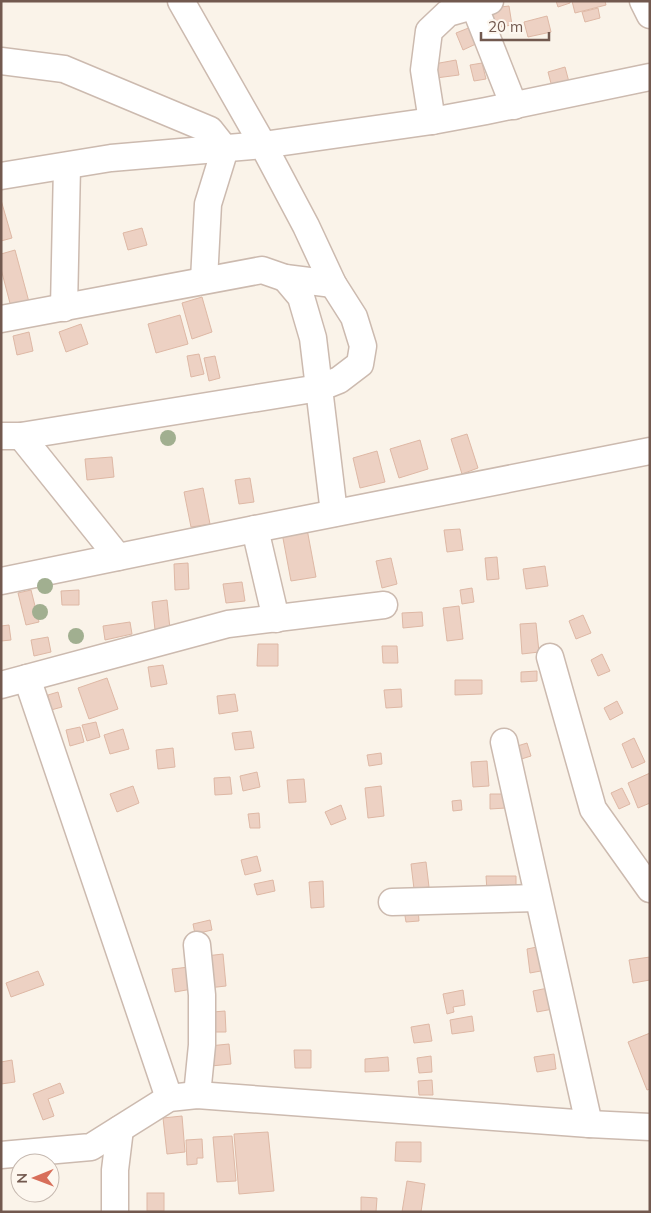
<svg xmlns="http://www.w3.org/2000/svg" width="651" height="1213" viewBox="0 0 651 1213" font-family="Mulish,sans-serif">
<rect width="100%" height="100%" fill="#faf3e9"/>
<g fill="#edd1c3" stroke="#deb8a5">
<path d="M556 1H570V3L558 7Z"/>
<path d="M572 1H605L606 5 575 13Z"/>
<path d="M509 6 512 25 487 29 484 9Z"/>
<path d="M598 8 600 18 585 22 582 12Z"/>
<path d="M547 16 551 32 528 37 524 22Z"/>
<path d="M471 27 478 43 463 50 456 33Z"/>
<path d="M456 60 459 75 436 78 434 64Z"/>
<path d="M482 63 486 79 474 81 470 65Z"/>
<path d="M565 67 569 82 552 87 548 72Z"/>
<path d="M1 200 12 238 1 241Z"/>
<path d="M142 228 147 245 128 250 123 233Z"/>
<path d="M15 250 29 302 11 307 1 269V254Z"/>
<path d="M202 297 212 332 192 339 182 303Z"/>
<path d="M180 315 188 344 156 353 148 324Z"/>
<path d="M81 324 88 344 66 352 59 332Z"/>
<path d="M29 332 33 351 17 355 13 336Z"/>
<path d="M199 354 204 374 191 377 187 356Z"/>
<path d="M215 356 220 378 209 381 204 358Z"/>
<path d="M467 434 478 468 462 474 451 439Z"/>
<path d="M420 440 428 469 399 478 390 449Z"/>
<path d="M377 451 385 482 360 488 353 458Z"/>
<path d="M112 457 114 477 87 480 85 459Z"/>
<path d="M250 478 254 502 239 504 235 480Z"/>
<path d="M203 488 210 524 191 527 184 492Z"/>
<path d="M307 529 316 577 291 581 282 533Z"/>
<path d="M460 529 463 550 447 552 444 530Z"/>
<path d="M497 557 499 579 487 580 485 558Z"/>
<path d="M391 558 397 584 382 588 376 561Z"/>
<path d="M188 563 189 589 175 590 174 564Z"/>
<path d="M545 566 548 586 526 589 523 569Z"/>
<path d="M242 582 245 601 226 603 223 584Z"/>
<path d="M472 588 474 602 462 604 460 590Z"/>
<path d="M31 590 39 622 26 625 18 593Z"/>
<path d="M79 590V605H62L61 591Z"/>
<path d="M167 600 170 629 155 630 152 602Z"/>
<path d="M459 606 463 639 447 641 443 608Z"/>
<path d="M422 612 423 626 403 628 402 613Z"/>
<path d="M583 615 591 633 576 639 569 621Z"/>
<path d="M130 622 132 634 105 640 103 626Z"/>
<path d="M536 623 539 652 522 654 520 624Z"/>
<path d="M9 625 11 640 1 641V626Z"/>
<path d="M48 637 51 652 34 656 31 640Z"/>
<path d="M258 644H278V666H257Z"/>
<path d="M382 646H397L398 663H383Z"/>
<path d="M602 654 610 671 598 676 591 660Z"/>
<path d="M163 665 167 684 151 687 148 667Z"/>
<path d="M537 671V681L521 682V672Z"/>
<path d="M107 678 118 709 89 719 78 688Z"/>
<path d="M455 680H482V694L455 695Z"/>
<path d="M401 689 402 707 386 708 384 690Z"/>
<path d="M58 692 62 707 51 710 48 695Z"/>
<path d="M235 694 238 711 219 714 217 696Z"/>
<path d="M617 701 623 713 610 720 604 708Z"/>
<path d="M96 722 100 737 87 741 82 725Z"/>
<path d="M80 727 84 742 70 746 66 730Z"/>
<path d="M123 729 129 749 110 754 104 735Z"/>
<path d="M251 731 254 748 235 750 232 733Z"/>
<path d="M634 738 645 762 632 768 622 744Z"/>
<path d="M527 743 531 756 515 761 511 748Z"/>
<path d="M173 748 175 767 158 769 156 750Z"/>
<path d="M381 753 382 764 369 766 367 755Z"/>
<path d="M487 761 489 786 473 787 471 762Z"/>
<path d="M257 772 260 787 243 791 240 776Z"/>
<path d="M650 773V803L638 808 628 783Z"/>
<path d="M230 777 232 794 215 795 214 778Z"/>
<path d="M304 779 306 802 289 803 287 780Z"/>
<path d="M133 786 139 803 117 812 110 794Z"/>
<path d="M381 786 384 816 368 818 365 788Z"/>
<path d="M622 788 630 804 619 809 611 793Z"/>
<path d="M490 794H505L506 808 490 809Z"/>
<path d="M461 800 462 810 453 811 452 801Z"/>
<path d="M341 805 346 819 331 825 325 812Z"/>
<path d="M259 813 260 828H250L248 814Z"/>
<path d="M257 856 261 871 245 875 241 860Z"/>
<path d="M426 862 429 887 414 889 411 864Z"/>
<path d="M486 876H516V891H487Z"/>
<path d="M273 880 275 891 257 895 254 884Z"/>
<path d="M323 881 324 907 311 908 309 882Z"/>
<path d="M418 908 419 921 406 922 404 910Z"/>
<path d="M210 920 212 930 195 934 193 924Z"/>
<path d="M542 946 546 970 530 973 527 949Z"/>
<path d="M223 954 226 986 208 988 206 956Z"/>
<path d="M650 957V980L633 983 629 960Z"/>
<path d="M189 967 192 989 175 992 172 969Z"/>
<path d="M38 971 44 985 11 997 6 983Z"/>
<path d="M548 988 553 1009 537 1012 533 991Z"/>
<path d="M463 990 465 1005 453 1007 454 1012 447 1014 443 994Z"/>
<path d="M225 1011 226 1032H214L213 1012Z"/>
<path d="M472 1016 474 1031 452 1034 450 1020Z"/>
<path d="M429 1024 432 1041 414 1043 411 1027Z"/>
<path d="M650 1033V1089L647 1090 628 1042Z"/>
<path d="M229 1044 231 1064 211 1066 209 1046Z"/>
<path d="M294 1050H311V1068H295Z"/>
<path d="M554 1054 556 1069 537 1072 534 1057Z"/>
<path d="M431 1056 432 1072 419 1073 417 1058Z"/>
<path d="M388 1057 389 1071 365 1072V1059Z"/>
<path d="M12 1060 15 1082 1 1084V1062Z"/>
<path d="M432 1080 433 1095H419L418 1081Z"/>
<path d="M60 1083 64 1093 48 1099 54 1116 43 1120 33 1094Z"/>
<path d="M182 1116 185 1152 167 1154 163 1118Z"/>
<path d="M268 1132 274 1191 239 1194 234 1134Z"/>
<path d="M232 1136 236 1181 217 1182 213 1137Z"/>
<path d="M202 1139 203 1158H197V1164L187 1165 186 1140Z"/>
<path d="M396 1142H421V1162L395 1161Z"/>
<path d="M407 1181 425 1184 421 1212H402Z"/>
<rect x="147" y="1193" width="17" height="18"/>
<path d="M361 1197 377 1198 376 1212H361Z"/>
</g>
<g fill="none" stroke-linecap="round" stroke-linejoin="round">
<defs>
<g id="minor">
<path d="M643 1 650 15"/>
<path d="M474 5 514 106"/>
<path d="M1 61 64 69 210 130 225 149 208 204 204 280"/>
<path d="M432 121 424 70 429 31 448 13 490 1"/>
<path d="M1 176 111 158 263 145 432 121 486 111 650 77"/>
<path d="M285 278 301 297 313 338 334 513"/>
<path d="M64 308 67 166"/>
<path d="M1 319 262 270 285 278 333 284"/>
<path d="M1 436H21L319 388 339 380 360 364 363 346 354 317 333 284 306 226 263 145 181 1"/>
<path d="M21 436 118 557"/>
<path d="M255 529 276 619"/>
<path d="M1 581 255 529 650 451"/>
<path d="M550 657 593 809 650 889"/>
<path d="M27 678 169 1098"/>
<path d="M1 685 228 624 384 605"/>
<path d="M504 742 589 1124"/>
<path d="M392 902 538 898"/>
<path d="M197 1095 202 1045V995L197 945"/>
<path d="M1 1155 91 1147 169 1098 197 1095 589 1124 650 1127"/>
<path d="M115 1212V1170L120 1129"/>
</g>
</defs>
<use href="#minor" stroke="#ccbaaf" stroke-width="29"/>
<use href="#minor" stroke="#fff" stroke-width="26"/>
</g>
<g fill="#a1af90">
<circle cx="168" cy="438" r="8"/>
<circle cx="45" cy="586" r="8"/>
<circle cx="40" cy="612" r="8"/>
<circle cx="76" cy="636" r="8"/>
</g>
<rect width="651" height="1213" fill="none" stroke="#72594f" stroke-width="5"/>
<g transform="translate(35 1178) rotate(269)"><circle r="24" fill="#fdf7ef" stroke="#c5b8af"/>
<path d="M0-4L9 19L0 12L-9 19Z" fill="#d86f5a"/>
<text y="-8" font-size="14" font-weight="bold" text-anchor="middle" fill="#72594f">N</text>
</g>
<path d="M481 32v8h68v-8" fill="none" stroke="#72594f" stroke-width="2.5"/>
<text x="488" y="32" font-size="15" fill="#72594f" stroke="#fdf7ef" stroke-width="4" paint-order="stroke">20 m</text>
</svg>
